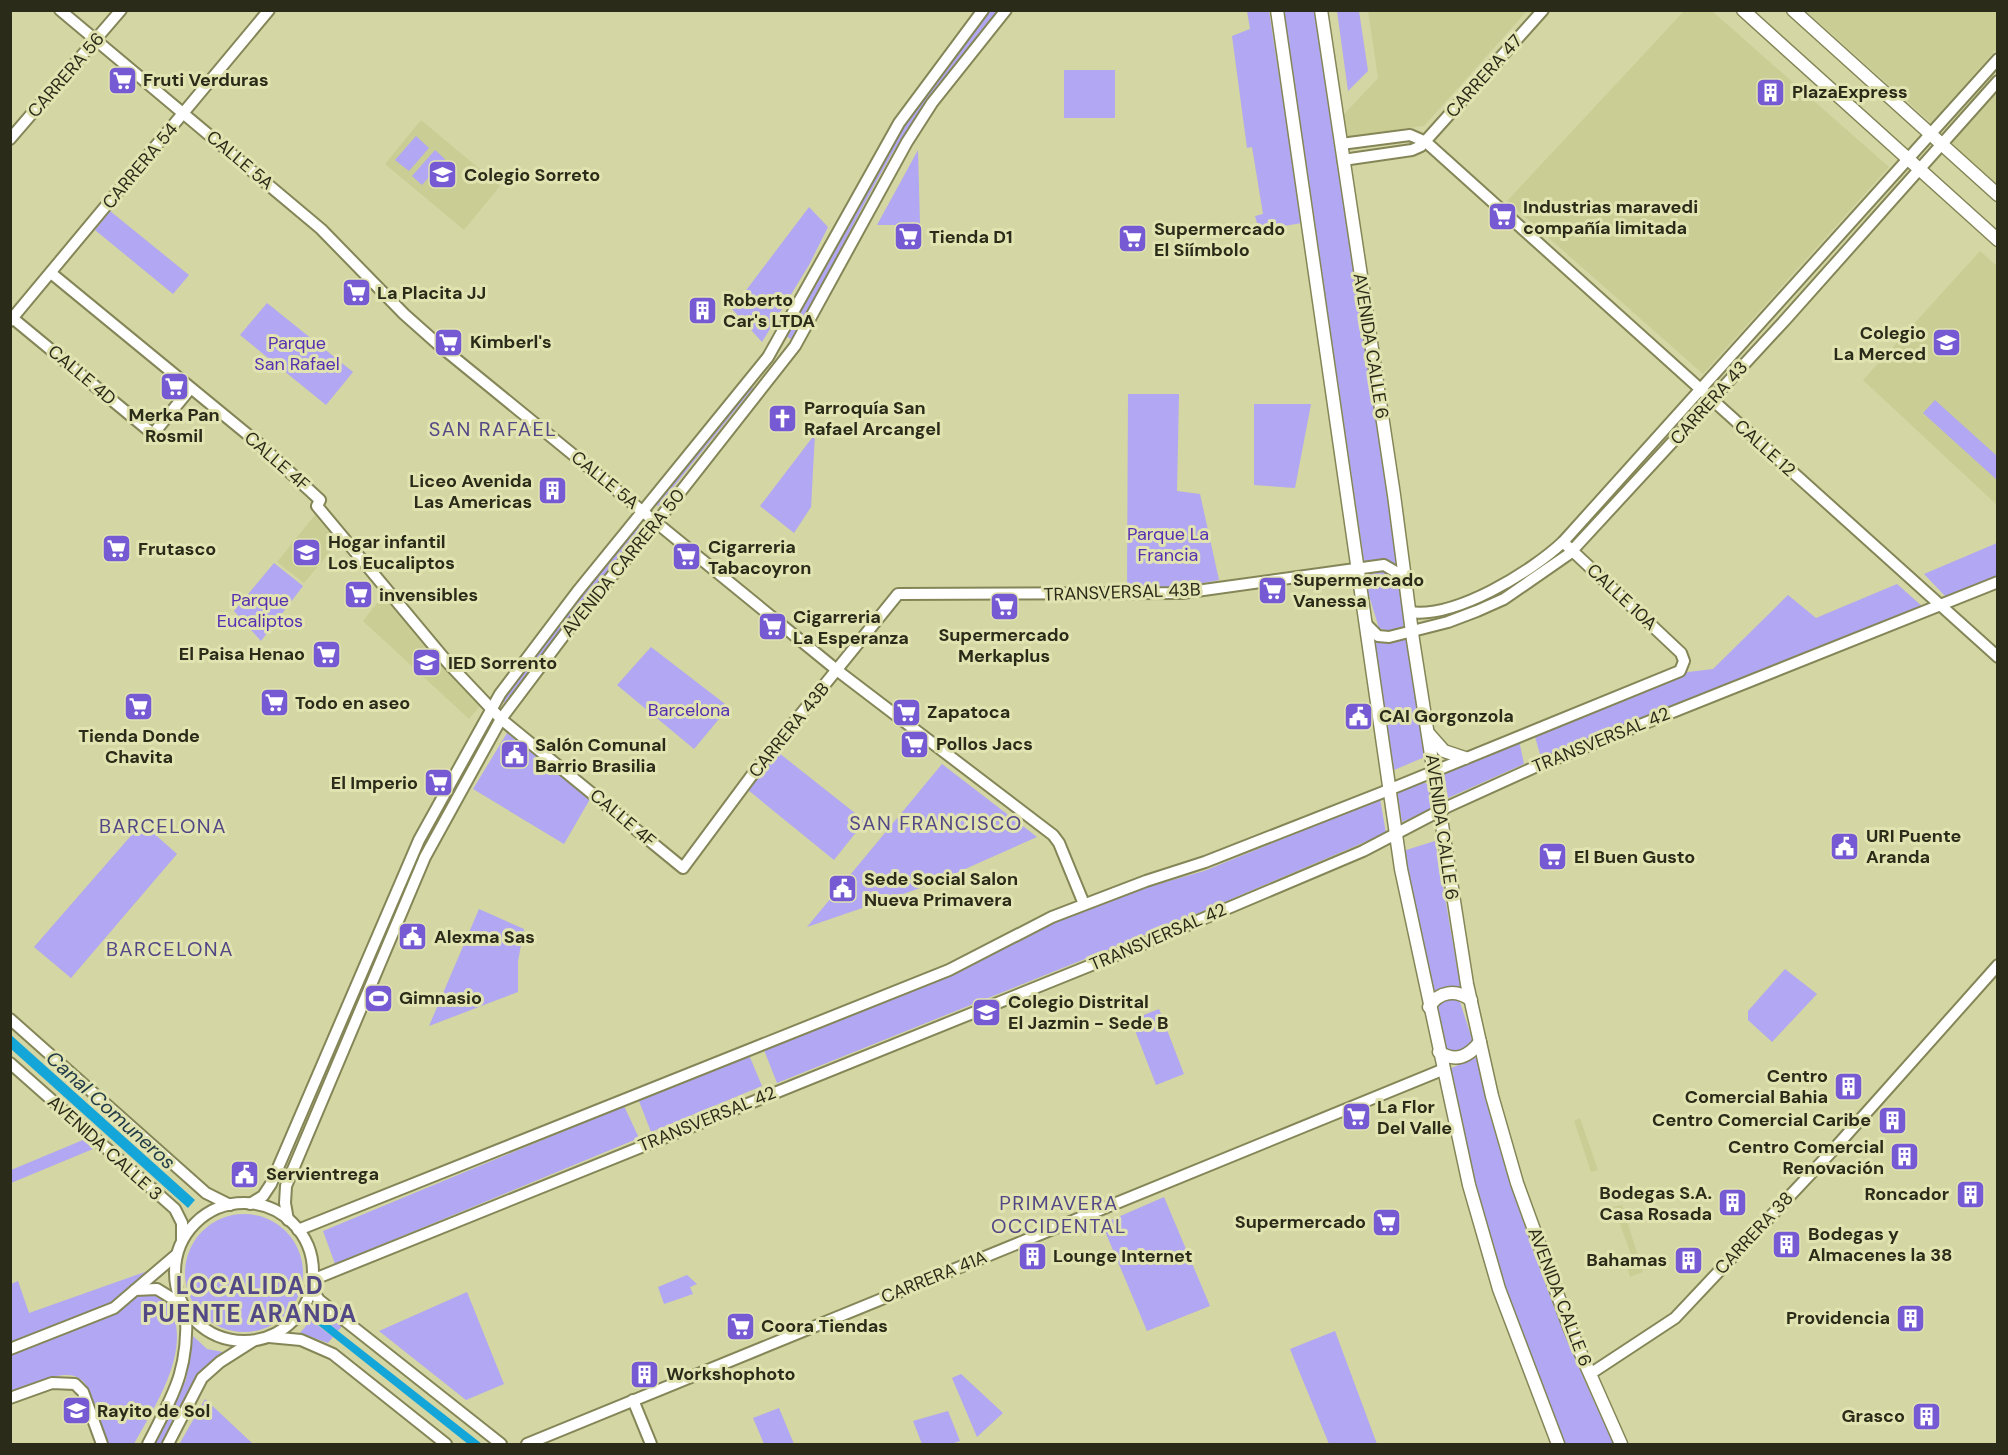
<svg xmlns="http://www.w3.org/2000/svg" width="2008" height="1455" viewBox="0 0 2008 1455" font-family="'DM Sans',sans-serif">
<rect width="100%" height="100%" fill="#d4d6a4"/>
<g fill="#cbce94">
<path d="M1368 11V10L1527 11 1424 126 1346 137 1344 114 1378 78Z"/>
<path d="M1684 11H1712L1889 167 1703 374 1507 201Z"/>
<path d="M1806 11H1997V48L1931 123Z"/>
<path d="M1997 90V185L1950 142Z"/>
<path d="M421 120 500 186 464 230 385 164Z"/>
<path d="M1980 251 1997 266V505L1863 380Z"/>
<path d="M315 515 338 542 304 583 277 562Z"/>
<path d="M385 593 481 705 469 719 363 621Z"/>
<path d="M1580 1118 1598 1170 1591 1172 1574 1121Z"/>
<path d="M1622 1205 1643 1272 1630 1277 1627 1266 1634 1263 1616 1213 1609 1215 1606 1208Z"/>
</g>
<g fill="#b1a7f2">
<path d="M988 11H997C960 57 923 103 892 154 856 215 828 279 791 339L786 336 817 283 886 150Z"/>
<path d="M1247 11H1269L1302 223 1259 230 1255 216 1263 214 1252 147 1247 148 1232 36 1250 29Z"/>
<path d="M1284 11H1316L1398 566 1387 560 1364 561Z"/>
<path d="M1337 11H1359L1368 71 1348 91Z"/>
<rect x="1064" y="70" width="51" height="48"/>
<path d="M416 136 429 148 409 171 395 160Z"/>
<path d="M435 150 445 159 422 185 412 176Z"/>
<path d="M918 150 920 225H877Z"/>
<path d="M809 207 828 227 809 265 762 342 732 309Z"/>
<path d="M110 211 189 275 173 294 95 230Z"/>
<path d="M267 303 353 372 326 405 240 335Z"/>
<path d="M750 384 753 388 658 506 654 503Z"/>
<path d="M1128 394H1179L1177 491 1200 494 1219 580 1176 588 1127 589Z"/>
<path d="M1935 400 1997 456V480L1923 413Z"/>
<path d="M1254 404H1311L1295 488 1254 485Z"/>
<path d="M815 434 811 507 794 533 760 506Z"/>
<path d="M637 525 641 528 504 703 501 699 514 679Z"/>
<path d="M1997 543V576L1946 597 1924 574Z"/>
<path d="M274 563 303 586 261 641 234 611Z"/>
<path d="M1382 568 1392 572C1401 586 1409 611 1403 627L1393 632 1379 628 1367 589 1368 575Z"/>
<path d="M1897 584 1923 607 1541 758 1534 733 1688 672 1713 669 1788 595 1816 618Z"/>
<path d="M1373 636 1383 642 1407 638 1427 756 1394 770Z"/>
<path d="M651 647 729 707 694 749 617 685Z"/>
<path d="M507 733 590 799 564 844 473 789Z"/>
<path d="M1519 740 1524 764 1448 798 1444 772Z"/>
<path d="M779 753 865 821 834 860 748 790Z"/>
<path d="M942 764 1037 837 929 885 807 927Z"/>
<path d="M1423 782 1429 785 1433 808 1402 822 1397 793Z"/>
<path d="M1380 799 1386 833 1194 915 777 1083 764 1050 964 970 1032 931 1068 916 1127 893 1204 871Z"/>
<path d="M142 823 177 854 71 978 34 947Z"/>
<path d="M1435 841 1461 989 1433 996 1403 851Z"/>
<path d="M479 909 524 929 518 961V992L429 1026Z"/>
<path d="M1785 969 1817 994 1772 1042 1748 1020V1011Z"/>
<path d="M1438 999H1459L1474 1045C1467 1049 1459 1055 1452 1052 1439 1047 1433 1009 1438 999Z"/>
<path d="M1159 1009 1184 1074 1156 1085 1131 1020Z"/>
<path d="M749 1055 762 1086 651 1132 639 1101Z"/>
<path d="M1477 1057C1507 1190 1555 1322 1614 1444H1565C1513 1323 1475 1199 1449 1069Z"/>
<path d="M624 1106 639 1138 335 1264 323 1231Z"/>
<path d="M83 1140 93 1149 11 1183V1170Z"/>
<path d="M1164 1197 1210 1306 1147 1331 1102 1224Z"/>
<circle cx="244" cy="1273" r="59"/>
<path d="M159 1267 108 1306 11 1345V1284L18 1281 29 1313Z"/>
<path d="M687 1275 697 1284 690 1287 693 1294 664 1304 658 1287Z"/>
<path d="M156 1292C205 1332 156 1404 134 1444H108C83 1370 90 1361 11 1391V1353L113 1314 139 1293Z"/>
<path d="M467 1292 504 1384 466 1400 379 1331Z"/>
<path d="M321 1308 342 1326 338 1331 318 1315 313 1322 333 1337 328 1343 300 1333Z"/>
<path d="M1335 1331 1377 1444H1329L1290 1349Z"/>
<path d="M193 1336 207 1349 223 1352C192 1375 178 1411 161 1444H153L186 1380Z"/>
<path d="M961 1374 1003 1413 977 1437 952 1378Z"/>
<path d="M205 1399 253 1444 180 1443Z"/>
<path d="M779 1408 794 1444H764L753 1418Z"/>
<path d="M948 1411 960 1441 951 1444H922L913 1421Z"/>
</g>
<g fill="#15a6d9">
<path d="M11 1035 195 1200 188 1208 11 1049Z"/>
<path d="M318 1315 338 1331 482 1444H468L313 1321Z"/>
</g>
<g fill="none" stroke-linecap="round" stroke-linejoin="round">
<defs>
<g id="secondary">
<path d="M60 10 321 229 404 314 440 346 838 671 1053 835 1059 843 1084 904"/>
<path d="M10 139 121 10"/>
<path d="M1341 144 1410 135 1426 142 1998 657"/>
<path d="M1343 160 1412 150 1421 146 1543 10"/>
<path d="M51 273 258 443 320 500 317 506 448 663 501 719 683 868 758 767 898 594 1182 593 1384 565 1396 572 1406 586"/>
<path d="M10 316 153 434 190 389"/>
<path d="M10 321 269 10"/>
<path d="M1409 612C1455 619 1531 572 1563 542L1998 59"/>
<path d="M1367 625 1378 636 1389 637 1448 622 1477 611 1504 599 1569 554 1786 319 1998 81"/>
<path d="M10 1019 206 1193 230 1205"/>
<path d="M10 1063 175 1209 182 1223V1239"/>
<circle cx="244" cy="1272" r="69"/>
<path d="M250 1204 263 1196 271 1184 419 840 500 694 577 592 768 357 899 123 983 10"/>
<path d="M288 1220 285 1203 286 1186 425 857 501 719 577 618 656 523 795 346 907 142 932 103 1006 10"/>
<path d="M298 1230 949 970 1052 917 1146 881 1205 862 1381 793 1680 671 1684 661 1681 653 1563 542"/>
<path d="M312 1280 1136 947 1363 851 1447 807 1535 767 1998 582"/>
<path d="M311 1288 319 1300 501 1444"/>
<path d="M135 1290 157 1289 183 1305"/>
<path d="M269 1337 301 1340 333 1354 446 1444"/>
<path d="M10 1349 114 1308 176 1255"/>
<path d="M1590 1374 1675 1318 1834 1149 1998 965"/>
<path d="M10 1398 52 1383 75 1384 83 1392 102 1444"/>
<path d="M633 1400 651 1444"/>
<path d="M148 1444C174 1393 189 1370 186 1311"/>
<path d="M168 1444 202 1378 220 1362 253 1341"/>
<path d="M527 1444 1442 1070"/>
</g>
<g id="primary">
<path d="M1277 10 1401 869 1469 1185 1499 1289 1558 1444"/>
<path d="M1321 10 1394 495 1413 640 1467 984 1492 1096 1517 1183 1570 1329 1621 1444"/>
<path d="M1743 10 1998 240"/>
<path d="M1793 10 1998 195"/>
<path d="M1428 733 1444 751 1465 758"/>
<path d="M1429 1007C1439 991 1456 989 1471 1000"/>
<path d="M1439 1052C1456 1063 1469 1056 1480 1042"/>
</g>
</defs>
<use href="#secondary" stroke="#848657" stroke-width="14"/>
<use href="#primary" stroke="#848657" stroke-width="15"/>
<use href="#secondary" stroke="#fff" stroke-width="10"/>
<use href="#primary" stroke="#fff" stroke-width="12"/>
</g>
<defs>
<symbol id="supermarket-square" viewBox="-11 -11 22 22"><rect x="-9" y="-9" width="18" height="18" rx="4" fill="#765ad4" stroke="#e1e3b1"/><path d="M-6-5.5h2.5l.6 2H6L4.5 2H-2.5L-4.4-4H-6ZM-1.5 3.2a1.3 1.3 0 1 0 .1 0ZM3 3.2a1.3 1.3 0 1 0 .1 0Z" fill="#fff"/></symbol>
<symbol id="building-square" viewBox="-11 -11 22 22"><rect x="-9" y="-9" width="18" height="18" rx="4" fill="#765ad4" stroke="#e1e3b1"/><path d="M-4-6H4V6H1V3H-1V6H-4ZM-2.5-4.3h1.7v1.8h-1.7ZM.8-4.3h1.7v1.8H.8ZM-2.5-1h1.7V.8h-1.7ZM.8-1h1.7V.8H.8Z" fill="#fff"/></symbol>
<symbol id="school-square" viewBox="-11 -11 22 22"><rect x="-9" y="-9" width="18" height="18" rx="4" fill="#765ad4" stroke="#e1e3b1"/><path d="M0-5L7-2L0 1L-7-2ZM-4 1L0 2.5L4 1V4Q0 6-4 4Z" fill="#fff"/></symbol>
<symbol id="church-square" viewBox="-11 -11 22 22"><rect x="-9" y="-9" width="18" height="18" rx="4" fill="#765ad4" stroke="#e1e3b1"/><path d="M-1.2-6h2.4v3.5h3.3v2.4h-3.3V6h-2.4V-.1h-3.3v-2.4h3.3Z" fill="#fff"/></symbol>
<symbol id="civic-square" viewBox="-11 -11 22 22"><rect x="-9" y="-9" width="18" height="18" rx="4" fill="#765ad4" stroke="#e1e3b1"/><path d="M-.6-6.5H3V-4.5H.6V-3L4-1V1h2V6H-6V1h2V-1L-.6-3ZM-1.2 2.5V6h2.4V2.5Z" fill="#fff"/></symbol>
<symbol id="stadium-square" viewBox="-11 -11 22 22"><rect x="-9" y="-9" width="18" height="18" rx="4" fill="#765ad4" stroke="#e1e3b1"/><path d="M0-5a6.5 5 0 1 0 0 10a6.5 5 0 1 0 0-10ZM-3.5-1.8h7v3.6h-7Z" fill="#fff"/></symbol>
</defs>
<g fill-rule="evenodd">
<use href="#supermarket-square" x="106" y="64" width="33" height="33"/>
<use href="#building-square" x="1754" y="76" width="33" height="33"/>
<use href="#school-square" x="426" y="158" width="33" height="33"/>
<use href="#supermarket-square" x="1486" y="200" width="33" height="33"/>
<use href="#supermarket-square" x="892" y="220" width="33" height="33"/>
<use href="#supermarket-square" x="1116" y="222" width="33" height="33"/>
<use href="#supermarket-square" x="340" y="276" width="33" height="33"/>
<use href="#building-square" x="686" y="294" width="33" height="33"/>
<use href="#supermarket-square" x="432" y="326" width="33" height="33"/>
<use href="#school-square" x="1930" y="326" width="33" height="33"/>
<use href="#supermarket-square" x="158" y="370" width="33" height="33"/>
<use href="#church-square" x="766" y="402" width="33" height="33"/>
<use href="#building-square" x="536" y="474" width="33" height="33"/>
<use href="#supermarket-square" x="100" y="532" width="33" height="33"/>
<use href="#school-square" x="290" y="536" width="33" height="33"/>
<use href="#supermarket-square" x="670" y="540" width="33" height="33"/>
<use href="#supermarket-square" x="1256" y="574" width="33" height="33"/>
<use href="#supermarket-square" x="342" y="578" width="33" height="33"/>
<use href="#supermarket-square" x="988" y="590" width="33" height="33"/>
<use href="#supermarket-square" x="756" y="610" width="33" height="33"/>
<use href="#supermarket-square" x="310" y="638" width="33" height="33"/>
<use href="#school-square" x="410" y="646" width="33" height="33"/>
<use href="#supermarket-square" x="258" y="686" width="33" height="33"/>
<use href="#supermarket-square" x="122" y="690" width="33" height="33"/>
<use href="#supermarket-square" x="890" y="696" width="33" height="33"/>
<use href="#civic-square" x="1342" y="700" width="33" height="33"/>
<use href="#supermarket-square" x="898" y="728" width="33" height="33"/>
<use href="#civic-square" x="498" y="738" width="33" height="33"/>
<use href="#supermarket-square" x="422" y="766" width="33" height="33"/>
<use href="#civic-square" x="1828" y="830" width="33" height="33"/>
<use href="#supermarket-square" x="1536" y="840" width="33" height="33"/>
<use href="#civic-square" x="826" y="872" width="33" height="33"/>
<use href="#civic-square" x="396" y="920" width="33" height="33"/>
<use href="#stadium-square" x="362" y="982" width="33" height="33"/>
<use href="#school-square" x="970" y="996" width="33" height="33"/>
<use href="#building-square" x="1832" y="1070" width="33" height="33"/>
<use href="#supermarket-square" x="1340" y="1100" width="33" height="33"/>
<use href="#building-square" x="1876" y="1104" width="33" height="33"/>
<use href="#building-square" x="1888" y="1140" width="33" height="33"/>
<use href="#civic-square" x="228" y="1158" width="33" height="33"/>
<use href="#building-square" x="1954" y="1178" width="33" height="33"/>
<use href="#building-square" x="1716" y="1186" width="33" height="33"/>
<use href="#supermarket-square" x="1370" y="1206" width="33" height="33"/>
<use href="#building-square" x="1770" y="1228" width="33" height="33"/>
<use href="#building-square" x="1016" y="1240" width="33" height="33"/>
<use href="#building-square" x="1672" y="1244" width="33" height="33"/>
<use href="#building-square" x="1894" y="1302" width="33" height="33"/>
<use href="#supermarket-square" x="724" y="1310" width="33" height="33"/>
<use href="#building-square" x="628" y="1358" width="33" height="33"/>
<use href="#school-square" x="60" y="1394" width="33" height="33"/>
<use href="#building-square" x="1910" y="1400" width="33" height="33"/>
</g>
<g text-anchor="middle" dominant-baseline="central" stroke-width="6" stroke-linejoin="round" paint-order="stroke">
<g font-size="18" fill="#2a2b18" stroke="#e1e3b1">
<text transform="translate(66 75) rotate(-49)">CARRERA 56</text>
<text transform="translate(1484 76) rotate(-48)">CARRERA 47</text>
<text transform="translate(240 160) rotate(40)">CALLE 5A</text>
<text transform="translate(140 166) rotate(-50)">CARRERA 54</text>
<text transform="translate(1371 346) rotate(81)">AVENIDA CALLE 6</text>
<text transform="translate(82 375) rotate(40)">CALLE 4D</text>
<text transform="translate(1709 403) rotate(-48)">CARRERA 43</text>
<text transform="translate(1765 448) rotate(42)">CALLE 12</text>
<text transform="translate(277 461) rotate(41)">CALLE 4F</text>
<text transform="translate(605 480) rotate(39)">CALLE 5A</text>
<text transform="translate(623 563) rotate(-51)">AVENIDA CARRERA 50</text>
<text transform="translate(1122 592) rotate(-2)">TRANSVERSAL 43B</text>
<text transform="translate(1622 597) rotate(43)">CALLE 10A</text>
<text transform="translate(789 730) rotate(-51)">CARRERA 43B</text>
<text transform="translate(1601 740) rotate(-22)">TRANSVERSAL 42</text>
<text transform="translate(623 818) rotate(40)">CALLE 4F</text>
<text transform="translate(1442 827) rotate(82)">AVENIDA CALLE 6</text>
<text transform="translate(1158 937) rotate(-23)">TRANSVERSAL 42</text>
<text transform="translate(707 1119) rotate(-22)">TRANSVERSAL 42</text>
<text transform="translate(105 1148) rotate(42)">AVENIDA CALLE 3</text>
<text transform="translate(1754 1233) rotate(-47)">CARRERA 38</text>
<text transform="translate(934 1277) rotate(-22)">CARRERA 41A</text>
<text transform="translate(1560 1297) rotate(69)">AVENIDA CALLE 6</text>
</g>
<g font-size="18" font-weight="bold" fill="#2a2b18" stroke="#e1e3b1" text-anchor="start">
<text x="143" y="80">Fruti Verduras</text>
<text x="1792" y="92">PlazaExpress</text>
<text x="464" y="175">Colegio Sorreto</text>
<text x="1523" y="207">Industrias maravedi<tspan x="1523" dy="21">compañía limitada</tspan></text>
<text x="1154" y="229">Supermercado<tspan x="1154" dy="21">El Siímbolo</tspan></text>
<text x="929" y="237">Tienda D1</text>
<text x="377" y="293">La Placita JJ</text>
<text x="723" y="300">Roberto<tspan x="723" dy="21">Car's LTDA</tspan></text>
<text x="1926" y="333" text-anchor="end">Colegio<tspan x="1926" dy="21">La Merced</tspan></text>
<text x="470" y="342">Kimberl's</text>
<text x="804" y="408">Parroquía San<tspan x="804" dy="21">Rafael Arcangel</tspan></text>
<text x="174" y="415" text-anchor="middle">Merka Pan<tspan x="174" dy="21">Rosmil</tspan></text>
<text x="532" y="481" text-anchor="end">Liceo Avenida<tspan x="532" dy="21">Las Americas</tspan></text>
<text x="328" y="542">Hogar infantil<tspan x="328" dy="21">Los Eucaliptos</tspan></text>
<text x="708" y="547">Cigarreria<tspan x="708" dy="21">Tabacoyron</tspan></text>
<text x="138" y="549">Frutasco</text>
<text x="1293" y="580">Supermercado<tspan x="1293" dy="21">Vanessa</tspan></text>
<text x="379" y="595">invensibles</text>
<text x="793" y="617">Cigarreria<tspan x="793" dy="21">La Esperanza</tspan></text>
<text x="1004" y="635" text-anchor="middle">Supermercado<tspan x="1004" dy="21">Merkaplus</tspan></text>
<text x="305" y="654" text-anchor="end">El Paisa Henao</text>
<text x="448" y="663">IED Sorrento</text>
<text x="295" y="703">Todo en aseo</text>
<text x="927" y="712">Zapatoca</text>
<text x="1379" y="716">CAI Gorgonzola</text>
<text x="139" y="736" text-anchor="middle">Tienda Donde<tspan x="139" dy="21">Chavita</tspan></text>
<text x="936" y="744">Pollos Jacs</text>
<text x="535" y="745">Salón Comunal<tspan x="535" dy="21">Barrio Brasilia</tspan></text>
<text x="418" y="783" text-anchor="end">El Imperio</text>
<text x="1866" y="836">URI Puente<tspan x="1866" dy="21">Aranda</tspan></text>
<text x="1574" y="857">El Buen Gusto</text>
<text x="864" y="879">Sede Social Salon<tspan x="864" dy="21">Nueva Primavera</tspan></text>
<text x="434" y="937">Alexma Sas</text>
<text x="399" y="998">Gimnasio</text>
<text x="1008" y="1002">Colegio Distrital<tspan x="1008" dy="21">El Jazmin - Sede B</tspan></text>
<text x="1828" y="1076" text-anchor="end">Centro<tspan x="1828" dy="21">Comercial Bahia</tspan></text>
<text x="1377" y="1107">La Flor<tspan x="1377" dy="21">Del Valle</tspan></text>
<text x="1871" y="1120" text-anchor="end">Centro Comercial Caribe</text>
<text x="1884" y="1147" text-anchor="end">Centro Comercial<tspan x="1884" dy="21">Renovación</tspan></text>
<text x="266" y="1174">Servientrega</text>
<text x="1712" y="1193" text-anchor="end">Bodegas S.A.<tspan x="1712" dy="21">Casa Rosada</tspan></text>
<text x="1949" y="1194" text-anchor="end">Roncador</text>
<text x="1366" y="1222" text-anchor="end">Supermercado</text>
<text x="1808" y="1234">Bodegas y<tspan x="1808" dy="21">Almacenes la 38</tspan></text>
<text x="1053" y="1256">Lounge Internet</text>
<text x="1667" y="1260" text-anchor="end">Bahamas</text>
<text x="1890" y="1318" text-anchor="end">Providencia</text>
<text x="761" y="1326">Coora Tiendas</text>
<text x="666" y="1374">Workshophoto</text>
<text x="97" y="1411">Rayito de Sol</text>
<text x="1905" y="1416" text-anchor="end">Grasco</text>
</g>
<g font-size="18" fill="#572fb3" stroke="#e1e3b1">
<text x="297" y="343">Parque<tspan x="297" dy="21">San Rafael</tspan></text>
<text x="1168" y="534">Parque La<tspan x="1168" dy="21">Francia</tspan></text>
<text x="260" y="600">Parque<tspan x="260" dy="21">Eucaliptos</tspan></text>
<text x="689" y="710">Barcelona</text>
</g>
<g font-size="20" letter-spacing="1.5" fill="#534886" stroke="#e1e3b1">
<text x="493" y="429">SAN RAFAEL</text>
<text x="936" y="823">SAN FRANCISCO</text>
<text x="163" y="826">BARCELONA</text>
<text x="170" y="949">BARCELONA</text>
<text x="1059" y="1203">PRIMAVERA<tspan x="1059" dy="23">OCCIDENTAL</tspan></text>
</g>
<g font-size="20" font-style="italic" fill="#223c48" stroke="#e1e3b1">
<text transform="translate(111 1110) rotate(42)">Canal Comuneros</text>
</g>
<g font-size="24" font-weight="bold" letter-spacing="1.5" fill="#534886" stroke="#e1e3b1">
<text x="250" y="1285">LOCALIDAD<tspan x="250" dy="28">PUENTE ARANDA</tspan></text>
</g>
</g>
<rect width="2008" height="1455" fill="none" stroke="#2a2b18" stroke-width="24"/>
</svg>
